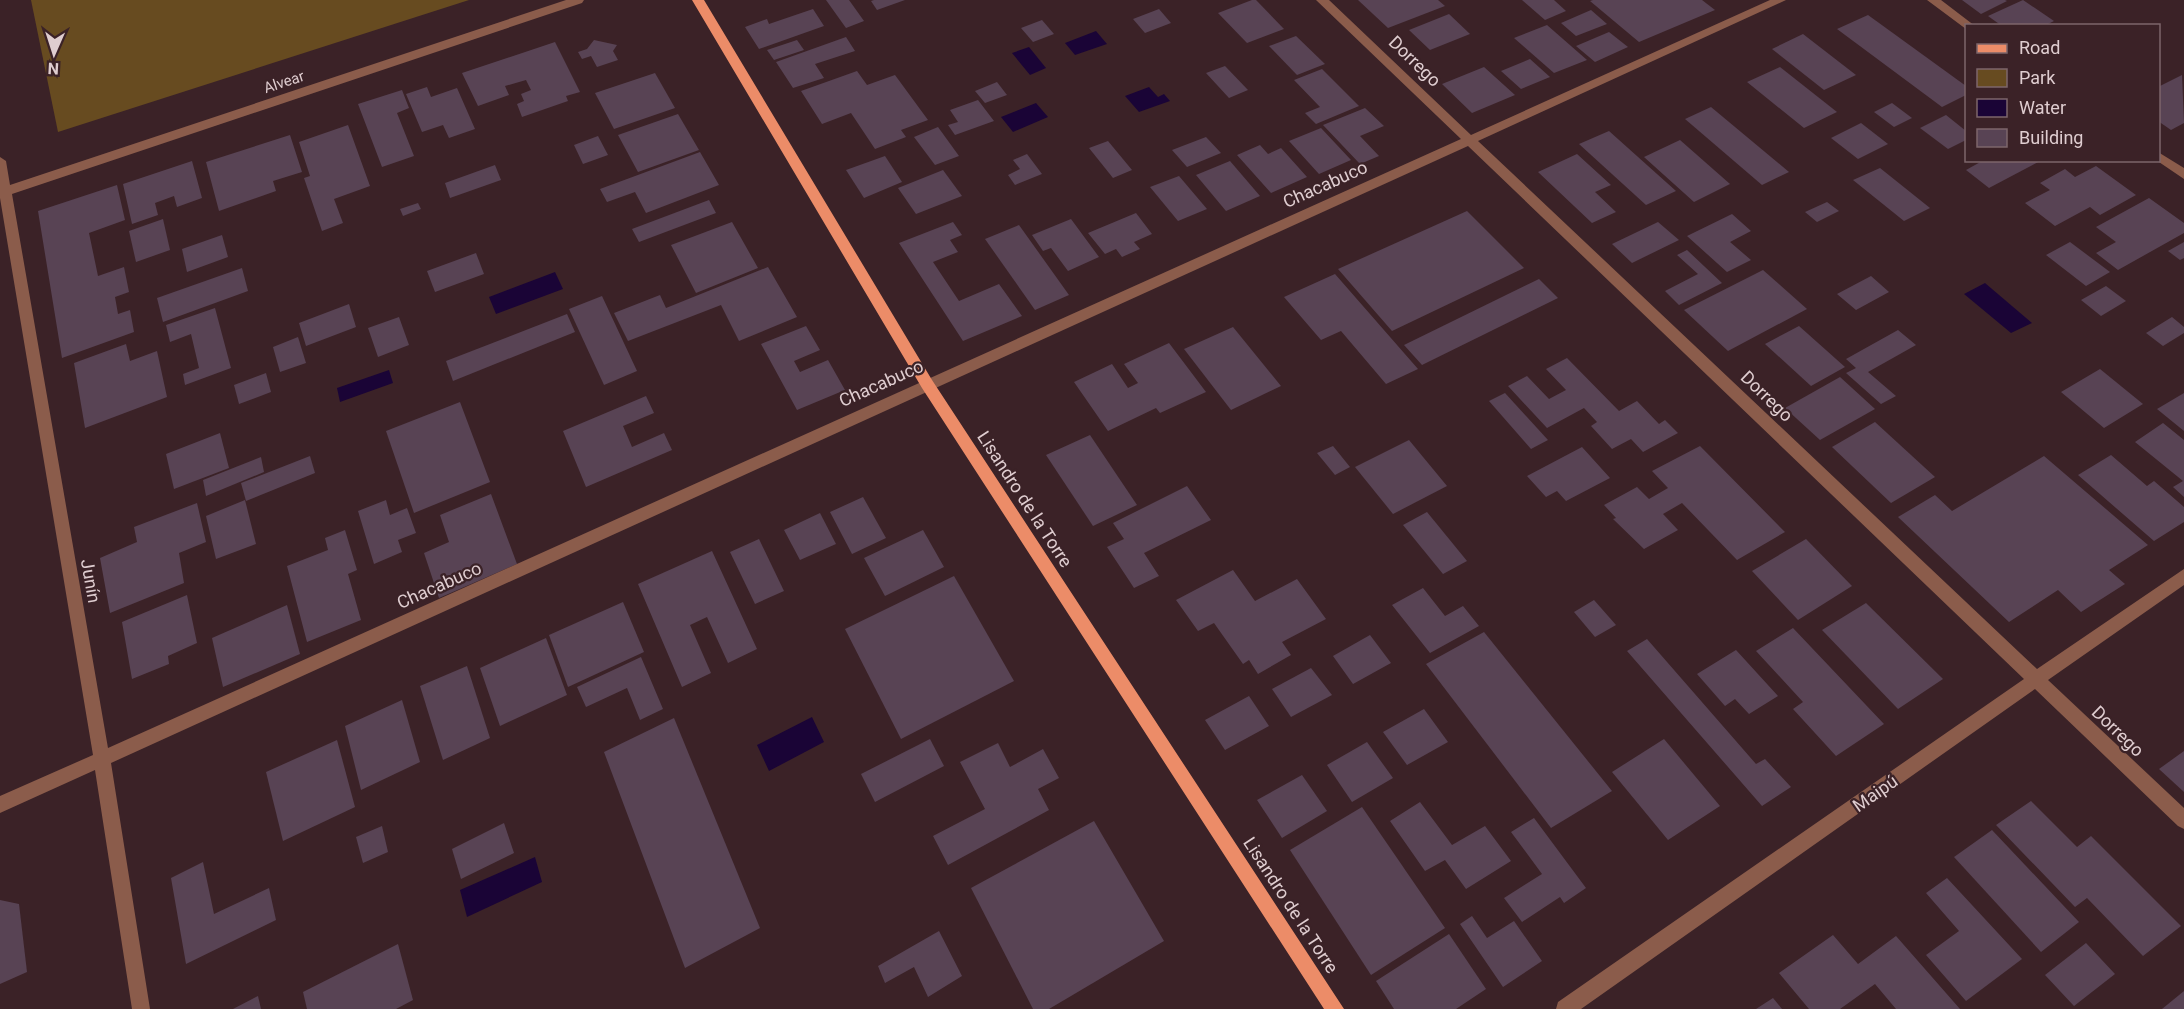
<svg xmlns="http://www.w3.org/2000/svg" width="2184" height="1009" viewBox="0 0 2184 1009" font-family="Roboto,sans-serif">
<rect width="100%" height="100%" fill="#3b2227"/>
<path fill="#674b20" d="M31 0H469L58 132Z"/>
<g fill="#1a0436">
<path d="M1096 31 1107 44 1075 55 1065 43Z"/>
<path d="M1029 47 1046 68 1030 75 1012 53Z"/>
<path d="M1149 87 1158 97 1164 94 1170 101 1139 112 1125 96Z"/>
<path d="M1036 103 1048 117 1013 132 1001 117Z"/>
<path d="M555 272 563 289 496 314 489 297Z"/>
<path d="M1985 283 2032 323 2011 333 1964 294Z"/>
<path d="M389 370 393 383 340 402 337 388Z"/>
<path d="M812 717 824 742 769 771 757 745Z"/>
<path d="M535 857 542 882 467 917 460 890Z"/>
</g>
<g fill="#584354">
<path d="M826 0H849L864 21 846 28Z"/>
<path d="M874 0H905L877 10 871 1Z"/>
<path d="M1252 0H1256L1284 29 1247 43 1218 13Z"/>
<path d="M1358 0H1438L1445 6 1388 28Z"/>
<path d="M1522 0H1554L1566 11 1545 20Z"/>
<path d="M1593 0H1702L1715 10 1639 42 1590 1Z"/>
<path d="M1962 0H2005L2007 1 1981 14Z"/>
<path d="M2023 0 2054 21 2044 26H2002L1988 16Z"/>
<path d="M813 9 824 26 759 49 745 27 767 19 769 24Z"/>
<path d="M1159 9 1171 23 1145 33 1133 19Z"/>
<path d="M1591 10 1607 24 1576 36 1561 23Z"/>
<path d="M1449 14 1470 34 1430 50 1409 30Z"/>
<path d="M1868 15 1966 86V95L1942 107 1837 29Z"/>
<path d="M1042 20 1054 34 1033 42 1021 28Z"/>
<path d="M1547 25 1587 60 1554 73 1514 38Z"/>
<path d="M1609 32 1628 47 1595 62 1576 46Z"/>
<path d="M1803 34 1856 75 1824 90 1772 49Z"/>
<path d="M1296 36 1325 64 1297 75 1269 46Z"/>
<path d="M846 37 855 51 815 64 824 78 793 88 776 62Z"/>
<path d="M594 40 617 45 613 51 618 60 597 67 591 56 582 59 578 52 587 49Z"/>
<path d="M797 40 804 50 774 60 767 50Z"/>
<path d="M555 42 580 92 566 96 568 101 522 117 517 104 524 101 521 94 531 90 526 80 505 86 509 95 478 106 462 73Z"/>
<path d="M1530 59 1550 77 1521 89 1501 71Z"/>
<path d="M1225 66 1248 90 1229 98 1206 73Z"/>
<path d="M1484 67 1515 95 1472 113 1442 84Z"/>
<path d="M1780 67 1837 112 1804 128 1747 82Z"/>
<path d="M1322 69 1359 106 1316 124 1305 113 1320 107 1294 80Z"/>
<path d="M857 71 867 85 895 75 928 120 901 130 906 137 875 149 851 113 822 124 801 91Z"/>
<path d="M655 73 675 108 614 129 595 93Z"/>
<path d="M2182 75 2184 123 2171 130 2158 121V87Z"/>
<path d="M997 82 1007 95 985 103 975 91Z"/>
<path d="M427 87 431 97 457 88 475 129 449 138 443 125 422 132 406 94Z"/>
<path d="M402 90 409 108 397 113 414 156 382 167 358 104Z"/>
<path d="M978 100 994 121 955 135 948 125 958 122 950 110Z"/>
<path d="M1892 103 1912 118 1894 127 1874 112Z"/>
<path d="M1711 107 1789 172 1762 185 1685 119Z"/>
<path d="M1365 108 1384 126 1360 136 1379 156 1360 164 1323 125Z"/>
<path d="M678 114 699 150 638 172 618 135Z"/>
<path d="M1946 115 1966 131V140L1948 149 1920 128Z"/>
<path d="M1861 123 1888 144 1858 159 1831 138Z"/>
<path d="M348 125 370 186 334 199 343 223 322 231 304 178 310 176 299 142Z"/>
<path d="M938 127 959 156 935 165 914 137Z"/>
<path d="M1321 128 1351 160 1319 174 1289 141Z"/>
<path d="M1609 131 1676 191 1646 205 1579 144Z"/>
<path d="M290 135 302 172 273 181 276 191 219 211 206 162Z"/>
<path d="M598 136 608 155 583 164 574 145Z"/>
<path d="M1206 137 1221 153 1187 167 1172 150Z"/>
<path d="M1680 140 1730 184 1694 202 1644 157Z"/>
<path d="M1108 141 1132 170 1113 178 1089 148Z"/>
<path d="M1260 145 1268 154 1281 148 1307 177 1271 193 1237 155Z"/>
<path d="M700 152 719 185 646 213 635 192 607 202 600 189Z"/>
<path d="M1027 154 1042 174 1015 185 1008 175 1020 169 1013 160Z"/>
<path d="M1577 154 1611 185 1595 192 1616 212 1592 223 1538 172Z"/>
<path d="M885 156 902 182 864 198 846 170Z"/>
<path d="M1984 160H2042L1989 188 1966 170Z"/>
<path d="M192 161 202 198 177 207 174 196 155 203 158 215 132 224 123 184Z"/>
<path d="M1230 161 1260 196 1226 211 1196 175Z"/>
<path d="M495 165 501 180 450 198 445 183Z"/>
<path d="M2096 166 2136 195 2100 215 2090 207 2055 226 2025 203 2050 190 2040 183 2065 169 2075 177Z"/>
<path d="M1880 168 1930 208 1904 221 1853 180Z"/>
<path d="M943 170 962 196 916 214 898 188Z"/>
<path d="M1179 176 1207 209 1178 221 1150 187Z"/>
<path d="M117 185 125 220 89 233 98 276 124 267 129 292 115 297 118 314 130 310 134 332 62 358 38 211Z"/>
<path d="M2149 198 2184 223V233L2118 270 2096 253 2116 242 2096 227Z"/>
<path d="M709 200 716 213 639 242 632 229Z"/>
<path d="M1827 202 1839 211 1817 222 1805 212Z"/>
<path d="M418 203 421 209 403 216 400 209Z"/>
<path d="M1467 211 1524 268 1392 331 1338 269Z"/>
<path d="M1136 213 1152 234 1134 242 1140 249 1122 257 1116 249 1105 254 1088 233Z"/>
<path d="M1732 214 1751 231 1730 242 1751 260 1727 272 1687 236Z"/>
<path d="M163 219 170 250 136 262 129 231Z"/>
<path d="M1071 219 1099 257 1068 271 1051 248 1043 251 1032 235Z"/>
<path d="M732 222 758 268 696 293 671 245Z"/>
<path d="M953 222 962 235 950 240 958 252 933 262 959 301 999 284 1022 316 963 341 899 243Z"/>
<path d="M1658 222 1679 240 1632 263 1612 244Z"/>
<path d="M1019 225 1069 295 1035 310 985 239Z"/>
<path d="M222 235 228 257 187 272 182 249Z"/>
<path d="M2070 242 2110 272 2086 286 2046 255Z"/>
<path d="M2184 242V258L2180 260 2168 251Z"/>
<path d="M1687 250 1722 283 1679 305 1665 291 1698 274 1677 255Z"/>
<path d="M476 253 484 274 435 292 427 271Z"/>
<path d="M768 267 797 317 739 341 721 305 628 341 614 313 660 295 666 308Z"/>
<path d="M242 268 248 291 163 322 157 298Z"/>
<path d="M1763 270 1807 309 1728 351 1684 310Z"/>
<path d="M1335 274 1418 369 1386 384 1341 331 1321 340 1284 297Z"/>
<path d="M1871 276 1889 292 1856 310 1837 294Z"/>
<path d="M1539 279 1558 298 1422 365 1404 345Z"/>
<path d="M2106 286 2126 301 2101 316 2081 300Z"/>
<path d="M602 296 637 371 604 385 569 309Z"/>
<path d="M349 304 356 327 306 346 299 323Z"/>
<path d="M215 308 231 368 185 385 183 374 199 368 191 334 170 342 166 325Z"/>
<path d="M567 314 575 332 453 381 446 361Z"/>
<path d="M399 317 409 345 378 357 368 328Z"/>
<path d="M2172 317 2184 327V333L2163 346 2146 333Z"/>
<path d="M806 326 820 350 794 361 800 372 828 360 845 390 797 410 761 344Z"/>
<path d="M1799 326 1845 367 1811 386 1765 344Z"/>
<path d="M1233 327 1281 386 1231 410 1184 349Z"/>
<path d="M1898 330 1916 345 1868 372 1896 396 1881 404 1846 373 1856 368 1846 359Z"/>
<path d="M298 337 306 363 280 372 273 347Z"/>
<path d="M1169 343 1206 392 1160 413 1156 408 1108 431 1074 382 1112 364 1128 388 1138 383 1124 364Z"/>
<path d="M126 344 130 361 157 351 167 397 85 428 74 363Z"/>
<path d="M1567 358 1619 411 1637 401 1659 424 1665 420 1678 433 1643 452 1631 439 1612 449 1591 426 1597 422 1584 408 1547 428 1508 386 1527 376 1549 399 1566 390 1546 369Z"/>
<path d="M2100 369 2143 404 2104 428 2061 392Z"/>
<path d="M266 373 271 392 239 404 234 385Z"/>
<path d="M1840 377 1875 409 1820 440 1785 408Z"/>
<path d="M1505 393 1548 440 1531 449 1489 401Z"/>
<path d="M2184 393V431L2157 409Z"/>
<path d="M646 396 654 413 623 426 632 447 664 433 672 450 586 487 563 431Z"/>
<path d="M460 402 490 482 414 513 386 431Z"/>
<path d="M1875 422 1935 477 1891 503 1832 447Z"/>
<path d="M2163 423 2184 440V497L2173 487 2183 481 2135 442Z"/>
<path d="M220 433 229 468 174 489 166 454Z"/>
<path d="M1090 435 1137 505 1093 526 1046 455Z"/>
<path d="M1409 440 1447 486 1393 514 1355 467Z"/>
<path d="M1333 446 1350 467 1335 475 1317 453Z"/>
<path d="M1700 446 1785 532 1737 560 1682 503 1663 514 1678 530 1644 549 1613 519 1616 518 1604 505 1637 487 1649 499 1668 488 1652 471Z"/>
<path d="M1582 447 1610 478 1566 501 1557 491 1546 497 1527 476Z"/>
<path d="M2111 455 2147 486 2154 481 2184 507V522L2154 541 2078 475Z"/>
<path d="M310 456 315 473 246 501 241 483Z"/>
<path d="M2044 456 2148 545 2109 570 2125 584 2081 612 2058 590 2009 622 1898 517 1935 495 1952 511Z"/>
<path d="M261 457 264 472 206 496 203 480Z"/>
<path d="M1187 486 1211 520 1144 553 1159 576 1134 588 1107 547 1124 539 1113 523Z"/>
<path d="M491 494 517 564 439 598 424 553 449 542 440 515Z"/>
<path d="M863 497 886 538 852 554 830 512Z"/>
<path d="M245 500 256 544 216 559 206 516Z"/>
<path d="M386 500 390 515 407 508 416 533 398 540 402 552 374 564 358 511Z"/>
<path d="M197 503 206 542 179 553 184 583 110 613 100 558 137 542 134 527Z"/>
<path d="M1427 512 1467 561 1443 574 1403 525Z"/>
<path d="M820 513 836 544 800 560 784 530Z"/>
<path d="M345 530 357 570 348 574 361 620 307 642 287 566 328 550 325 538Z"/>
<path d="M923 530 944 567 885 596 864 558Z"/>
<path d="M759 539 784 591 755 604 730 552Z"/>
<path d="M1806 539 1852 586 1798 620 1752 571Z"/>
<path d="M712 551 757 649 728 663 707 617 690 625 711 673 682 687 638 584Z"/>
<path d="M1233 570 1255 601 1297 579 1326 619 1282 642 1291 655 1258 674 1249 660 1243 664 1214 623 1198 631 1176 600Z"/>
<path d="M954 576 1014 681 901 739 845 629Z"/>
<path d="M1423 588 1445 616 1463 606 1479 626 1430 653 1392 605Z"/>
<path d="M187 595 197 643 168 656 169 664 132 679 122 622Z"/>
<path d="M1594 600 1616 625 1595 637 1574 612Z"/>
<path d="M623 602 644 652 568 687 549 635Z"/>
<path d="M1866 603 1943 679 1898 709 1822 630Z"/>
<path d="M287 605 300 654 223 687 212 638Z"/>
<path d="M1793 628 1884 724 1836 756 1793 709 1803 702 1756 651Z"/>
<path d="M1484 632 1612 791 1551 828 1426 664Z"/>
<path d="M1370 635 1391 663 1353 684 1333 656Z"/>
<path d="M546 638 567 695 500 726 480 668Z"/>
<path d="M1647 639 1756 764 1765 759 1791 787 1762 806 1627 651Z"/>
<path d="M1736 650 1778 696 1749 714 1735 699 1725 706 1697 674Z"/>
<path d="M641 657 663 709 640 720 627 688 586 707 577 687Z"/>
<path d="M467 666 490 738 443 760 420 686Z"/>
<path d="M1311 668 1332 695 1291 717 1272 689Z"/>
<path d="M1249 696 1269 726 1225 750 1205 720Z"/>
<path d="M402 700 420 762 361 790 345 726Z"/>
<path d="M1424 709 1448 742 1407 765 1383 732Z"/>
<path d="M674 718 760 928 685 968 604 752Z"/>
<path d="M930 739 944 766 875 802 861 774Z"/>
<path d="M1664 739 1720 806 1668 840 1612 772Z"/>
<path d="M337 740 355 807 283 841 266 772Z"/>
<path d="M1367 742 1393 778 1352 802 1327 765Z"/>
<path d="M998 743 1010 767 1043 749 1059 778 1038 789 1049 810 948 865 933 836 985 809 960 762Z"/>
<path d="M2184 751V792L2159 769Z"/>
<path d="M1302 775 1327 811 1282 838 1257 800Z"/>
<path d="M2031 801 2077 847 2091 836 2181 926 2143 956 2087 898 2075 907 1996 825Z"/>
<path d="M1420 802 1452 845 1485 826 1511 861 1466 889 1445 860 1425 871 1390 821Z"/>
<path d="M1362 807 1445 928 1371 975 1290 850Z"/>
<path d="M1534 818 1586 888 1564 903 1560 897 1522 922 1504 898 1542 874 1511 832Z"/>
<path d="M1094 821 1164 941 1049 1009H1033L971 888Z"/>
<path d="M504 823 514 853 461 879 452 849Z"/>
<path d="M382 826 388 852 363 863 356 837Z"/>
<path d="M1992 830 2079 922 2041 952 1954 857Z"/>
<path d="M203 862 214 914 269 888 276 920 186 964 171 878Z"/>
<path d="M1947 878 2022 959 1966 1001 1926 955 1959 931 1926 893Z"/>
<path d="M0 900 19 904 27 972 0 984Z"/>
<path d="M1472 916 1487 938 1514 921 1542 961 1503 987 1460 924Z"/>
<path d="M939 931 962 976 928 997 914 967 885 983 878 966Z"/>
<path d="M1449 934 1486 989 1456 1009H1394L1376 981Z"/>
<path d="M1833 935 1858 964 1896 936 1960 1009H1896L1875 984 1840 1009H1809L1779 973Z"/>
<path d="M2086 943 2115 974 2074 1006 2045 975Z"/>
<path d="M398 944 413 1000 396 1009H307L303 992Z"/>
<path d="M2184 991V1009H2162Z"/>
<path d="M258 996 261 1009H233Z"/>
<path d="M1773 998 1782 1009H1756Z"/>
</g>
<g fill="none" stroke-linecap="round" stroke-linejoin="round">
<g fill="#8b5c4b" fill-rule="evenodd">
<path d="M566 0H584L582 3 12 194 108 748 1461 139 1316 0H1329L1471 135 1770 0H1786L1478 141 2037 669 2184 569V585L2048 680 2184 808V829L2178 826 2035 689 1581 1009H1556L1558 1002 2024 679 1468 146 111 763 150 1009H132L95 770 0 813V796L93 755 0 198V157L6 161 10 185Z"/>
<path d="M1927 0H1941L1975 26H1966V29Z"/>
<path d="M2158 152 2184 168V179L2156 160H2158Z"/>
</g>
<path fill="#ec8c68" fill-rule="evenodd" d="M692 0H704L932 380 1344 1009H1324L922 388Z"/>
</g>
<g text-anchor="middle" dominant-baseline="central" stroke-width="4.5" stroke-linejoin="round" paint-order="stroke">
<g font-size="15" fill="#dfcdd0" stroke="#3b2227">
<text transform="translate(284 82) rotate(-18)">Alvear</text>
</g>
<g font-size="18" fill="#dfcdd0" stroke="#3b2227">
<text transform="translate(1415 61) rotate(44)">Dorrego</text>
<text transform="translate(1325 184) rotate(-24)">Chacabuco</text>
<text transform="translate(881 383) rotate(-24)">Chacabuco</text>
<text transform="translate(1767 396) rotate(44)">Dorrego</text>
<text transform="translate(1025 499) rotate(57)">Lisandro de la Torre</text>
<text transform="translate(91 581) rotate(80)">Junín</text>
<text transform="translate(439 585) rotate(-24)">Chacabuco</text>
<text transform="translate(2118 731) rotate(44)">Dorrego</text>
<text transform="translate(1875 793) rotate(-35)">Maipú</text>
<text transform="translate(1291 905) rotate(57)">Lisandro de la Torre</text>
</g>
</g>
<rect x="1965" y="24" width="195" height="138" fill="#3b2227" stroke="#7d666b" stroke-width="1.5"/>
<rect x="1977" y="44" width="30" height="9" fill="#ec8c68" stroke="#7d666b" stroke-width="1.5"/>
<text x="2019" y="54" font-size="18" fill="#dfcdd0">Road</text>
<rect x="1977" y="69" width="30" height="18" fill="#674b20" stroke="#7d666b" stroke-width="1.5"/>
<text x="2019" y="84" font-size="18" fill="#dfcdd0">Park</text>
<rect x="1977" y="99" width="30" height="18" fill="#1a0436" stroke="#7d666b" stroke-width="1.5"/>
<text x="2019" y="114" font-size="18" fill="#dfcdd0">Water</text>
<rect x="1977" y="129" width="30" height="18" fill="#584354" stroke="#7d666b" stroke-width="1.5"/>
<text x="2019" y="144" font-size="18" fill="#dfcdd0">Building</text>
<g transform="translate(54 54) rotate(183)" stroke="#3b2227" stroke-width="4.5" paint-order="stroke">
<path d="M0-4.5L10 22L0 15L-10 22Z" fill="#dfcdd0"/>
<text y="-9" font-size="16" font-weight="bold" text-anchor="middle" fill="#dfcdd0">N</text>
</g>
</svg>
